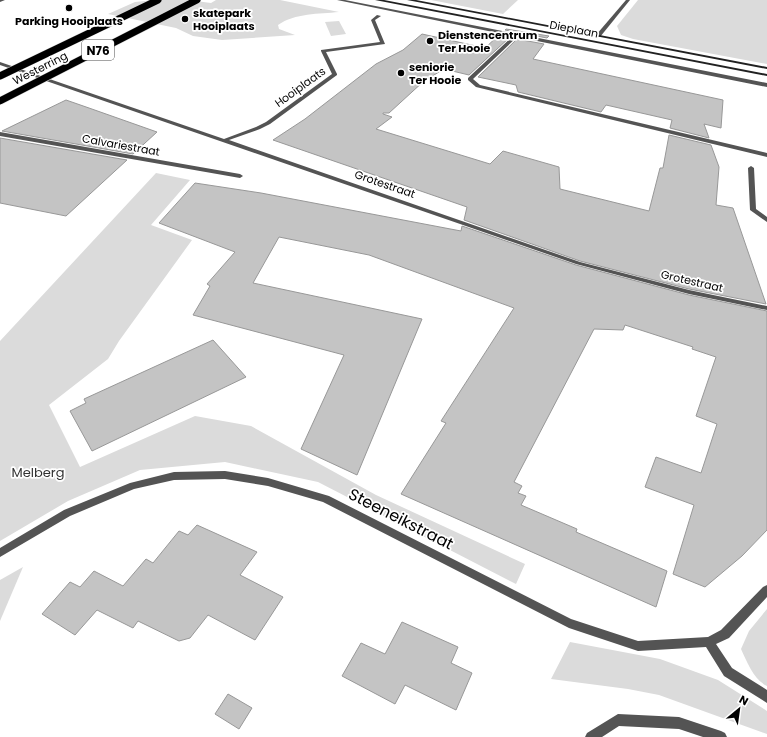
<svg xmlns="http://www.w3.org/2000/svg" width="767" height="737" viewBox="0 0 767 737" font-family="Poppins,sans-serif">
<rect width="100%" height="100%" fill="#fff"/>
<g fill="#dbdbdb">
<path d="M154 0H188L211 3 216 0H280L339 12C319 14 295 13 278 25L279 29 295 35 222 40 193 36 176 28 108 14 135 2Z"/>
<path d="M431 0H518L503 14Z"/>
<path d="M638 0H767V64L633 39 621 35 617 26Z"/>
<path d="M339 21 346 34 331 36 325 22Z"/>
<path d="M156 173 190 180 151 225 192 240 119 341 108 359 49 405 80 467 195 416 251 426 376 495 525 564 516 584 318 482 225 462 140 470 68 501 0 541V341Z"/>
<path d="M23 567 0 621V580Z"/>
<path d="M767 609V686C754 680 747 662 741 649L749 631Z"/>
<path d="M570 642 660 659 718 680 767 711V734L659 695 628 689 551 679Z"/>
</g>
<g fill="#c4c4c4" stroke="#989898">
<path d="M506 29 549 36 547 38 505 30Z"/>
<path d="M422 34 485 48 499 35 510 37 469 75 444 69 424 81 389 113H383V114L392 117 376 129 490 164 503 151 559 167 560 189 649 211 660 168H663L669 135 711 145 719 167 716 205 733 208 766 304 689 289 580 261 464 220 467 207 273 140 305 119 376 64 403 50Z"/>
<path d="M517 39 544 44 533 59 723 100 721 128 704 124 709 138 670 128 672 120 606 105 601 112 518 92 516 85 478 77Z"/>
<path d="M66 100 89 108 157 132 133 154 2 131Z"/>
<path d="M0 138 127 160 66 216 0 203Z"/>
<path d="M195 183 261 193 461 231 462 226 576 265 689 295 767 311V530L742 556 705 587 673 574 694 505 645 487 656 457 701 473 717 424 696 416 716 357 692 349 693 347 625 325 623 330 594 329 514 482 522 486 518 493 526 496 521 505 577 529 576 532 667 571 656 607 401 494 446 423 441 421 514 308 369 255 279 237 253 283 422 319 357 475 301 449 344 355 193 315 210 286 207 284 235 252 159 223Z"/>
<path d="M213 340 246 377 92 451 70 411 86 403 84 399Z"/>
<path d="M197 525 257 552 240 575 283 597 255 640 208 615 190 638 179 641 138 621 133 628 97 610 75 635 42 614 70 582 80 587 94 571 123 586 146 559 153 563 179 531 188 535Z"/>
<path d="M402 622 458 647 451 663 472 673 456 710 405 685 395 704 342 676 361 643 385 654Z"/>
<path d="M228 694 252 708 239 729 215 714Z"/>
</g>
<g fill="none" stroke-linecap="round" stroke-linejoin="round">
<g fill="#545454" fill-rule="evenodd">
<path d="M337 0H345L767 83V87L517 37 473 79 480 85 767 153V157L476 87 468 80V78L513 36Z"/>
<path d="M626 0H630L600 37H596V35Z"/>
<path d="M751 166 754 168 756 209 767 217V222L750 210 748 168Z"/>
</g>
<g fill="#545454" fill-rule="evenodd">
<path d="M0 0H5L0 2Z"/>
<path d="M377 15 381 16 375 20 385 44 326 52 337 74V75L270 124 260 129 229 140 580 262 689 290 767 306V310L689 294 576 264 0 65V62L224 139 256 127 266 122 332 74 321 51V50L380 42 371 20Z"/>
<path d="M0 132 240 174 243 176 240 178 0 136Z"/>
<path d="M225 471 268 478 329 496 571 619 638 641 708 637 721 630 763 587 767 585V597L729 638 716 644 732 668 767 690V703L724 676 706 647 638 651 569 628 323 502 268 486 225 479 174 480 134 489 70 516 0 557V548L64 510 130 483 174 472Z"/>
<path d="M618 714 679 717 721 731 725 733 727 737H703L679 729 619 726 602 737H585L587 733Z"/>
</g>
<g fill="#212121" fill-rule="evenodd">
<path d="M375 0H384L767 74V76Z"/>
<path d="M407 0H416L767 67V69Z"/>
</g>
<defs>
<g id="highway-bridge">
<path d="M0 76 158 0"/>
<path d="M0 101 197 0"/>
</g>
</defs>
<use href="#highway-bridge" stroke="#dbdbdb" stroke-width="8" stroke-linecap="butt"/>
<use href="#highway-bridge" stroke="#000" stroke-width="7"/>
</g>
<g fill="#000" stroke="#fff" stroke-width="1.5">
<circle cx="69" cy="8" r="4"/>
<circle cx="185" cy="19" r="4"/>
<circle cx="430" cy="41" r="4"/>
<circle cx="401" cy="73" r="4"/>
</g>
<g text-anchor="middle" dominant-baseline="central" stroke-width="3.5" stroke-linejoin="round" paint-order="stroke">
<g font-size="11" font-weight="bold" fill="#000" stroke="#fff" text-anchor="start">
<text x="193" y="13">skatepark<tspan x="193" dy="13">Hooiplaats</tspan></text>
<text x="69" y="21" text-anchor="middle">Parking Hooiplaats</text>
<text x="438" y="35">Dienstencentrum<tspan x="438" dy="13">Ter Hooie</tspan></text>
<text x="409" y="67">seniorie<tspan x="409" dy="13">Ter Hooie</tspan></text>
</g>
<g font-size="11" fill="#000" stroke="#fff">
<text transform="translate(574 29) rotate(11)">Dieplaan</text>
<text transform="translate(40 68) rotate(-27)">Westerring</text>
<text transform="translate(300 87) rotate(-36)">Hooiplaats</text>
<text transform="translate(121 145) rotate(10)">Calvariestraat</text>
<text transform="translate(385 184) rotate(19)">Grotestraat</text>
<text transform="translate(692 281) rotate(13)">Grotestraat</text>
</g>
<rect fill="#fff" stroke="#4c4c4c" stroke-width="1" x="82" y="40" width="32" height="20" rx="3"/>
<g font-size="12" font-weight="bold" fill="#000">
<text x="98" y="50">N76</text>
</g>
<g font-size="13" fill="#323232" stroke="#fff">
<text x="38" y="472">Melberg</text>
</g>
<g font-size="16" fill="#000" stroke="#fff">
<text transform="translate(401 519) rotate(27)">Steeneikstraat</text>
</g>
</g>
<g transform="translate(739 709) rotate(29)" stroke="#ffffff" stroke-width="3" paint-order="stroke">
<path d="M0-3L7 15L0 10L-7 15Z" fill="#000000"/>
<text y="-6" font-size="11" font-weight="bold" text-anchor="middle" fill="#000000">N</text>
</g>
</svg>
